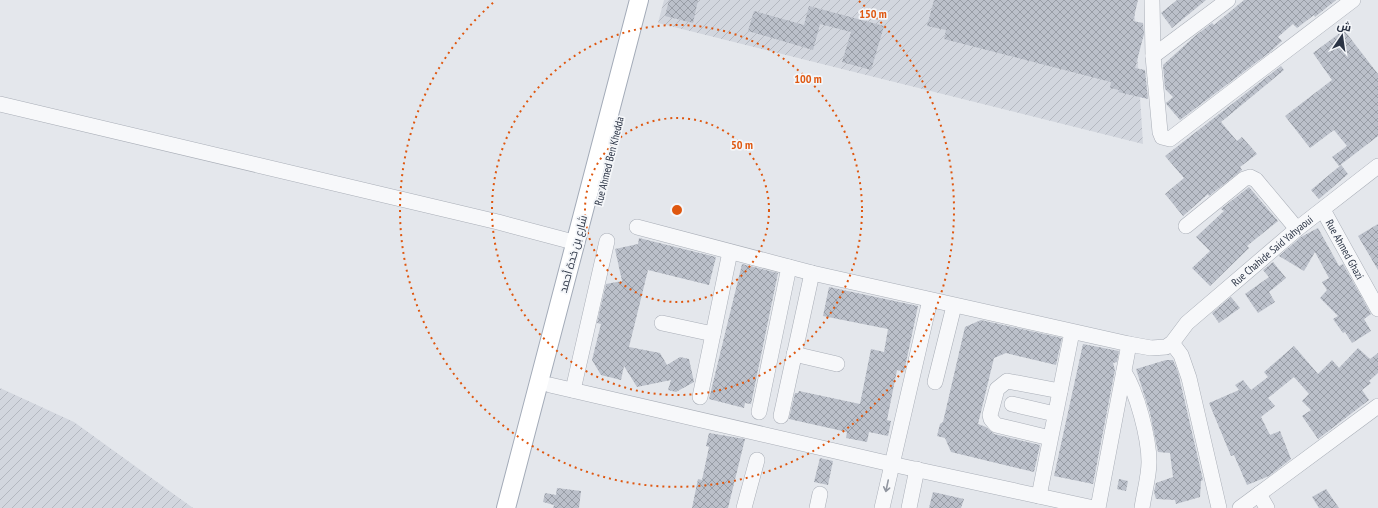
<svg xmlns="http://www.w3.org/2000/svg" width="1378" height="508" viewBox="0 0 1378 508" font-family="'PT Sans Narrow',Cairo,sans-serif">
<defs>
<pattern id="industrial-furrows" width="10" height="10" patternUnits="userSpaceOnUse"><rect width="10" height="10" fill="#d2d6de"/><path d="M-1 1l2-2M0 10L10 0M9 11l2-2" fill="none" stroke="#b4b8c0"/></pattern>
<pattern id="building-cross-hatch" width="8" height="8" patternUnits="userSpaceOnUse"><rect width="8" height="8" fill="#bbc0ca"/><path d="M0 0l8 8M0 8l8-8" fill="none" stroke="#989da6"/></pattern>
</defs>
<rect width="100%" height="100%" fill="#e4e7ec"/>
<g fill="url(#industrial-furrows)">
<path d="M664 0H1124L1134 2 1143 144 658 23Z"/>
<path d="M0 388 74 422 193 508H0Z"/>
</g>
<g fill="url(#building-cross-hatch)">
<path d="M669 0H698L693 23 665 16Z"/>
<path d="M934 0H1138L1133 21 1143 23 1144 34 1135 68 1145 70 1148 99 1118 92 1119 90 1110 88 1111 82 944 39 946 30 927 26Z"/>
<path d="M1177 0H1206L1172 28 1161 13Z"/>
<path d="M1244 0H1336L1315 17 1314 15 1297 28 1293 24 1278 37 1282 41 1270 52 1180 120 1167 105 1166 103 1173 97 1165 89 1163 65 1195 36 1212 23 1214 25Z"/>
<path d="M809 6 884 26 871 70 842 62 851 32 820 24 813 50 748 31 754 11 804 25Z"/>
<path d="M1344 30 1378 74V136L1339 166 1332 157 1347 146 1334 130 1310 148 1285 116 1332 80 1313 53Z"/>
<path d="M1281 66 1284 70 1221 122 1237 141 1242 137 1257 154 1240 167 1242 170 1209 196 1208 194 1183 216 1165 194 1184 178 1165 156Z"/>
<path d="M1341 165 1348 174 1319 199 1311 190Z"/>
<path d="M1249 187 1278 221 1247 246 1249 248 1210 286 1192 268 1210 251 1196 237 1224 211 1221 209Z"/>
<path d="M1378 224V270L1358 236Z"/>
<path d="M1318 228 1339 266 1343 264 1371 314 1364 319 1371 331 1352 343 1345 332 1343 333 1333 319 1338 316 1320 298 1327 290 1322 282 1329 278 1315 252 1304 271 1279 256 1301 237Z"/>
<path d="M639 238 716 257 709 285 648 270 629 347 660 353 667 365 680 357 689 359 694 382 676 392 668 390 671 380 637 387 624 366 621 380 601 375 592 360 601 324 597 323 606 284 622 281 615 249 638 244Z"/>
<path d="M1273 262 1286 278 1269 292 1275 302 1258 313 1245 294 1269 277 1263 270Z"/>
<path d="M742 264 778 273 751 404 745 403 744 408 709 399Z"/>
<path d="M829 287 918 306 904 372 897 370 887 420 891 421 888 436 869 432 867 442 846 438 847 432 789 419 795 393H798L799 391 860 404 871 349 884 352 888 329 823 316Z"/>
<path d="M1231 297 1240 308 1219 323 1212 313Z"/>
<path d="M981 320 1062 338 1056 365 1006 353 994 358 978 424 986 427 994 434 1040 445 1034 472 951 452 945 438 937 436 940 424 943 422 965 327Z"/>
<path d="M1083 344 1119 351 1117 362 1113 363 1115 370 1093 484 1054 476Z"/>
<path d="M1294 346 1318 374 1332 360 1339 368 1358 348 1370 359 1378 353V373L1369 381 1371 383 1362 390 1369 400 1318 439 1302 416 1311 410 1302 401 1309 394 1294 377 1268 398 1275 406 1261 417 1270 435 1280 431 1291 459 1269 476 1247 485 1234 455 1231 456 1209 403 1239 390 1235 385 1243 380 1251 390 1268 377 1264 372Z"/>
<path d="M1166 360H1173L1178 372 1203 480 1201 481 1200 497 1176 504 1175 500 1156 499 1154 492 1156 483 1173 477 1170 453 1158 452 1150 413 1136 369Z"/>
<path d="M709 433 745 439 728 508H692L698 479 702 480 709 447 706 446Z"/>
<path d="M820 458 833 461 828 485 814 482Z"/>
<path d="M1119 479 1128 481 1126 491 1117 489Z"/>
<path d="M557 488 581 491 579 508H553L554 505 543 502 545 493 556 495Z"/>
<path d="M1326 489 1339 508H1319L1312 497Z"/>
<path d="M933 492 964 499 961 508H929Z"/>
</g>
<g fill="none" stroke-linecap="round" stroke-linejoin="round">
<defs>
<g id="minor">
<path d="M1152 0 1153 56 1160 132 1162 137 1170 139 1353 0"/>
<path d="M1153 56 1228 0"/>
<path d="M0 104 498 222 577 243"/>
<path id="s1" d="M1323 210 1378 309"/>
<path d="M1186 226 1244 179 1250 177 1256 180 1297 229"/>
<path id="s2" d="M637 227 812 273 1129 344 1151 348 1166 347 1172 343 1187 323 1297 229 1378 166"/>
<path d="M662 323 713 334"/>
<path d="M1172 343 1181 355 1189 378 1219 508"/>
<path d="M794 354 837 364"/>
<path d="M1124 372C1137 392 1149 438 1149 462 1149 477 1144 493 1142 508"/>
<path d="M935 382 954 306"/>
<path d="M550 385 891 464 1094 508"/>
<path d="M573 390 607 241"/>
<path d="M700 397 730 252"/>
<path d="M1012 404 1055 414"/>
<path d="M759 412 789 267"/>
<path d="M781 416 812 273"/>
<path d="M1050 438 996 425 991 419 990 415 997 389 1007 381 1060 391"/>
<path d="M1039 496 1072 332"/>
<path d="M744 508 757 460"/>
<path d="M817 508 820 494"/>
<path d="M882 508 930 300"/>
<path d="M909 508 917 469"/>
<path d="M1098 508 1129 344"/>
<path d="M1240 508 1259 494"/>
<path d="M1267 508 1259 494 1378 406"/>
</g>
<path id="major" d="M506 508 639 0"/>
</defs>
<use href="#minor" stroke="#a9aeb7" stroke-width="16"/>
<use href="#major" stroke="#a3abb8" stroke-width="20"/>
<use href="#minor" stroke="#f7f8fa" stroke-width="15"/>
<use href="#major" stroke="#fff" stroke-width="18"/>
</g>
<defs><path id="oneway-shaft" d="M-6 0H5M1.5-3L5.5 0L1.5 3" fill="none" stroke-width="1.6" stroke-linecap="round" stroke-linejoin="round"/></defs>
<use stroke="#9196a0" href="#oneway-shaft" transform="translate(887 486) rotate(102)"/>
<g fill="none" stroke="#df570f" stroke-width="2" stroke-dasharray="2 4">
<circle cx="677" cy="210" r="92"/>
<circle cx="677" cy="210" r="185"/>
<path d="M859 1A277 277 0 1 1 495 1"/>
</g>
<g text-anchor="middle" dominant-baseline="central" stroke-width="3.5" stroke-linejoin="round" paint-order="stroke">
<g font-size="11" fill="#2b3445" stroke="#f4f6f9">
<text transform="translate(609 161) rotate(-76)">Rue Ahmed Ben Khedda</text>
<text stroke="none"><textPath href="#s1" startOffset="45">Rue Ahmed Ghazi</textPath></text>
<text stroke="none"><textPath href="#s2" startOffset="687">Rue Chahide Said Yahyaoui</textPath></text>
<text transform="translate(573 254) rotate(-75)">شارع بن خدة أحمد</text>
</g>
</g>
<circle cx="677" cy="210" r="6" fill="#df570f" stroke="#f4f6f9" stroke-width="2"/>
<g font-size="12" text-anchor="middle" font-weight="bold" fill="#df570f" stroke="#f4f6f9" stroke-width="3.5" stroke-linejoin="round" paint-order="stroke">
<text x="873" y="18">150 m</text>
<text x="808" y="83">100 m</text>
<text x="742" y="149">50 m</text>
</g>
<g transform="translate(1342 36) rotate(13)" stroke="#f4f6f9" stroke-width="3" paint-order="stroke">
<path d="M0-3L7 15L0 10L-7 15Z" fill="#2b3445"/>
<text y="-6" font-size="11" font-weight="bold" text-anchor="middle" fill="#2b3445">ش</text>
</g>
</svg>
